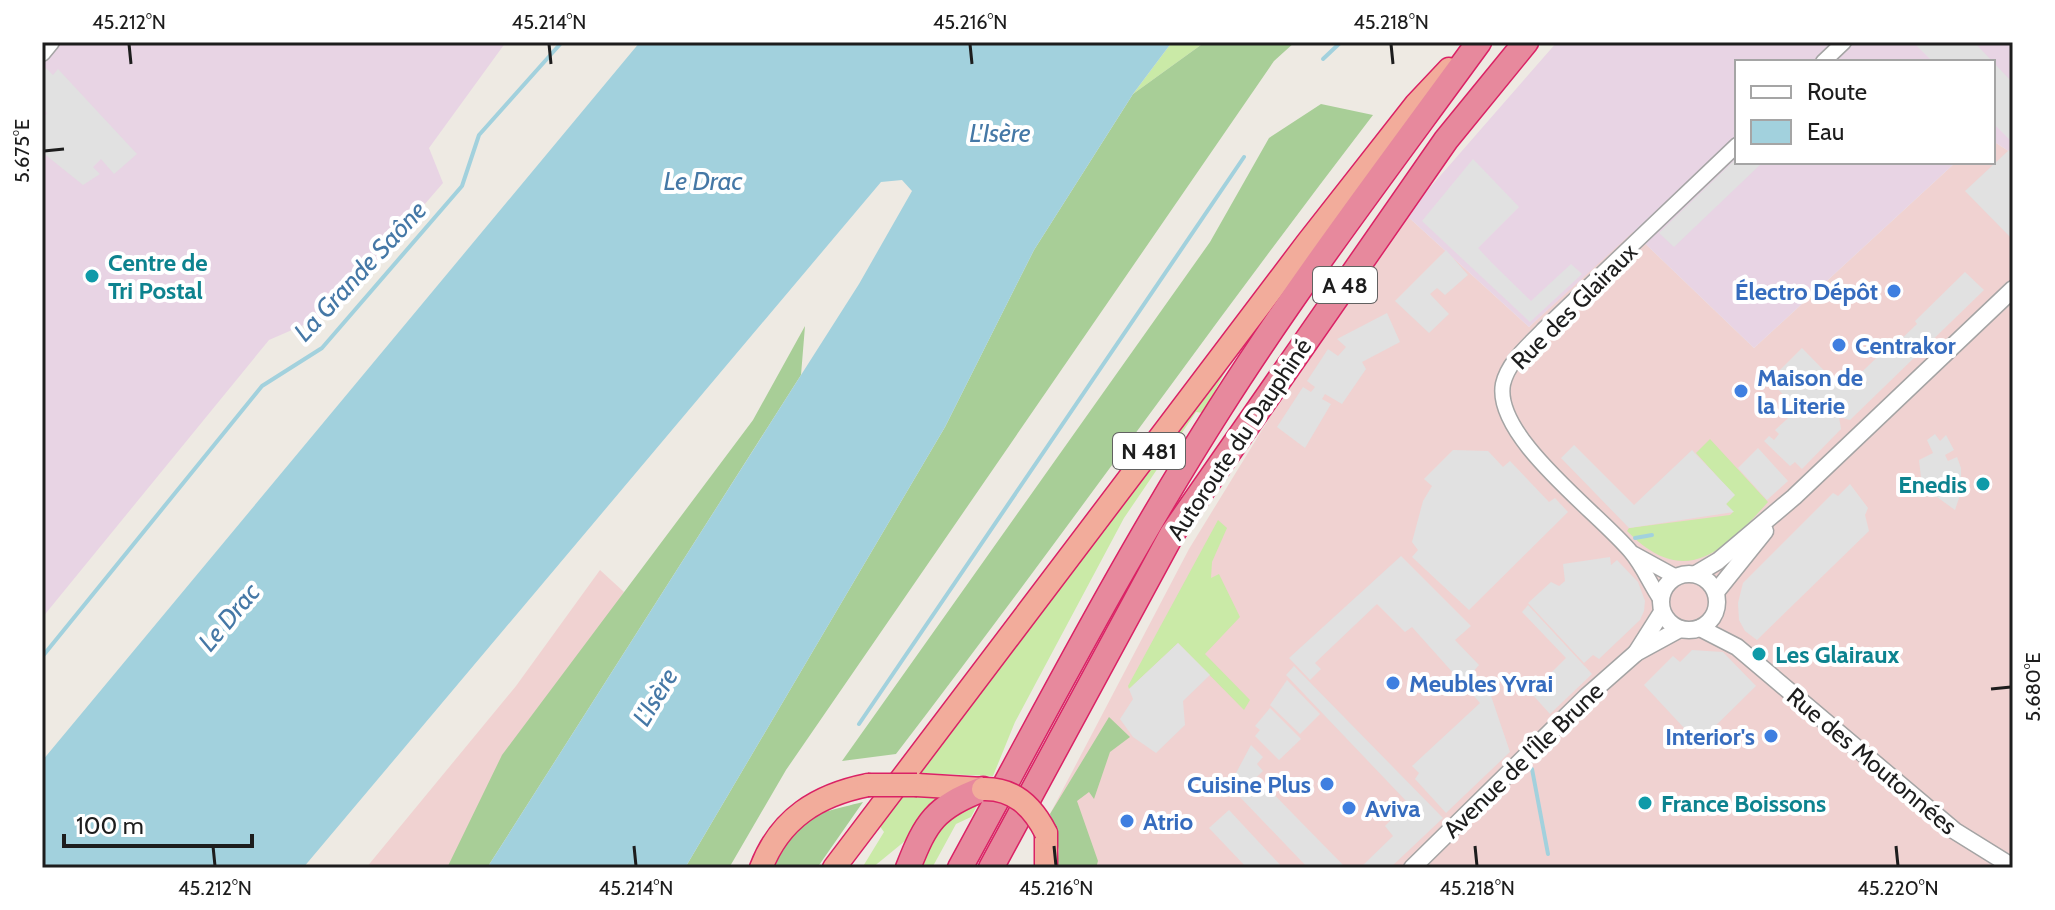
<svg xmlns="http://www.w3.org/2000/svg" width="2055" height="910" viewBox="0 0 2055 910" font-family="Cabin,sans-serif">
<rect width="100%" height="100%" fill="#eeeae3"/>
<g fill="#f0d2d1">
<path d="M1993 141 2013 154V868H1094L1050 814 1189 549 1337 308 1406 215 1529 327 1632 231 1754 348 1956 162H1993Z"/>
<path d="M600 570 624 592 450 868H366L516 686Z"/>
</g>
<g fill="#e8d4e4">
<path d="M42 42H506L429 148 443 183 331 313 269 340 42 618Z"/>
<path d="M1557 42H2013V154L1993 141V62H1737V162H1956L1754 348 1633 232 1529 327 1406 215Z"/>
</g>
<g fill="#caeaa7">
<path d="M1172 42H1205L1133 94Z"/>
<path d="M1232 359 1203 413 1196 412 1124 518 1015 722 993 776 916 773Z"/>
<path d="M1710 439 1768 502C1723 552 1685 590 1627 531L1629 528 1730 515 1733 512 1726 504 1734 495 1696 453Z"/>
<path d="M1218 520 1227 528 1212 562 1211 578 1219 574 1240 617 1205 654 1250 700 1244 710 1178 643 1129 689 1128 686Z"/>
<path d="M900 794H940L920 815 905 841 872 868H862L884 832 879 825Z"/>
<path d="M980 800 971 817 956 824 932 868H916L936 823Z"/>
</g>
<g fill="#a8ce97">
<path d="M1205 42H1295L1274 61 786 770 729 868H685L945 427 1034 250 1133 94Z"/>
<path d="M1321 104 1373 115C1211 326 1058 543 896 754L842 761 1210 242 1269 138Z"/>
<path d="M805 326 801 375 487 868H447L502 755 753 420Z"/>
<path d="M1109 717 1130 737 1110 752 1094 799 1089 792 1077 801 1098 861 1096 868H1057L1059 850 1050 814Z"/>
<path d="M863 802 817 868H772C795 816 811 815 863 802Z"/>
</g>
<g fill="#e1e1e1">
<path d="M1913 42H1974L1993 62H1933Z"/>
<path d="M1993 62 2013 83V143L1993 123Z"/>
<path d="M46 68 53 75 58 69 137 154 114 174 101 159 93 167 100 174 83 185 42 152V120L47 113 42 108V74Z"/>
<path d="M2009 150 2013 154V240L1965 191Z"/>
<path d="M1737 158V162H1763L1674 247 1659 233Z"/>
<path d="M1473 159 1519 207 1478 248 1492 263 1531 301 1571 264 1582 274 1530 322 1422 221Z"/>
<path d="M1446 250 1468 275 1445 295 1437 288 1430 294 1449 314 1429 333 1395 301Z"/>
<path d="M1965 272 1984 290 1850 420 1839 417 1841 429 1802 469 1795 462 1790 466 1764 441 1769 436 1774 440 1779 434 1775 430 1797 410 1770 380 1802 348 1843 390 1893 342 1896 344 1917 324 1915 321Z"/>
<path d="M1387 313 1400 342 1362 362 1366 369 1342 404 1325 394 1322 399 1331 404 1305 448 1277 427 1303 387 1311 392 1315 387 1307 381 1328 349 1338 356 1346 347 1337 339Z"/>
<path d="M1935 434 1940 441 1946 435 1954 450 1945 455 1948 461 1957 457 1961 468V486L1953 485V491L1961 492 1955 510 1937 497 1923 494 1919 460 1933 453 1927 440Z"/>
<path d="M1574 445 1634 505 1692 450 1735 495 1726 504 1734 512 1629 528 1561 458Z"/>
<path d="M1758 448 1788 481 1767 500 1738 468Z"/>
<path d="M1453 450 1488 451 1503 467 1510 461 1549 502 1555 498 1568 512 1469 610 1412 557 1418 550 1412 542 1423 501 1432 486 1424 479Z"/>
<path d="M1850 484 1868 508 1865 515 1869 531 1757 640 1745 631 1739 620 1738 603 1743 583 1833 493 1838 496Z"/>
<path d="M1401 556 1471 626 1455 640 1479 665 1473 672 1488 687 1510 752 1446 813 1415 779 1419 773 1412 766 1480 703 1412 627 1405 632 1377 604 1315 663 1321 669 1310 680 1289 658Z"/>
<path d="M1610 557 1611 565 1617 560 1638 582 1645 601 1644 611 1640 620 1599 659 1593 655 1584 663 1528 603 1551 582 1559 586 1565 581 1563 564Z"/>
<path d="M1528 605 1592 674 1550 714 1531 693 1566 658 1522 612Z"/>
<path d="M1178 643 1210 675 1183 701 1185 725 1156 753 1133 737 1120 719 1133 699 1129 689Z"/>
<path d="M1692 650 1723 652 1756 686 1698 743 1644 685 1673 656 1680 662Z"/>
<path d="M1294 666 1443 818 1390 868H1360L1393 836 1385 826 1408 803 1286 675Z"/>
<path d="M1287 680 1320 714 1300 734 1270 705Z"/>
<path d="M1270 708 1301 739 1279 760 1255 736 1260 730 1255 726Z"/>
<path d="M1251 745 1263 757 1257 764 1263 771 1238 795 1229 786Z"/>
<path d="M1259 779 1294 815 1346 868H1308L1240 797Z"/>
<path d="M1229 810 1283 868H1247L1209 828Z"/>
</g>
<path fill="#a2d1dd" d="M640 42H1172L1133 94 1034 250 945 427 685 868H487L859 284 912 191 902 180 881 182 303 868H42V761Z"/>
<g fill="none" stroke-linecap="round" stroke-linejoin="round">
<g stroke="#a2d1dd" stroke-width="4">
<path d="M1323 59 1341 42"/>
<path d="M1635 538 1652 535"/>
<path d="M42 657 262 386 322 348 462 186 479 135 562 42"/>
<path d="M859 724 1244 157"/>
<path d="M1532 769 1548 854"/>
</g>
<defs>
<g id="minor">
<path d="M1823 62 1844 42"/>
<path d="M1634 554 1676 577"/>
<path d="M1661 600C1650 584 1643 566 1631 552 1599 513 1493 437 1503 384 1508 362 1528 346 1543 330L1737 145"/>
</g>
<g id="tertiary">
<path d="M42 53 51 42"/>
<circle cx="1689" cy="602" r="28"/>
<path d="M1696 574 1718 561 1794 497 2013 289"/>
<path d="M1716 592 1765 531"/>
<path d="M1700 628 1737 647 1955 831 2013 867"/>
<path d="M1636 653 1662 612"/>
<path d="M1412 868 1586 697 1636 653 1680 629"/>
</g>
<g id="trunk">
<path d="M917 785 983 789"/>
<path d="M761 868C780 818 818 795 868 785"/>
<path d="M834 868 1307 243 1416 104 1449 69"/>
<path d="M1046 868V833"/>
</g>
<g id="motorway">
<path d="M908 868C926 822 935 807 983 789"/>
<path d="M960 868C1044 714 1125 557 1220 408 1300 282 1391 163 1479 42"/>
<path d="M991 868 1172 534 1446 140 1526 42"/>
</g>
</defs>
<use href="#minor" stroke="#a4a4a4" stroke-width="17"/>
<use href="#tertiary" stroke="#a4a4a4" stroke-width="19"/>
<use href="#trunk" stroke="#da2265" stroke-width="25"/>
<use href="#motorway" stroke="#da2265" stroke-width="27"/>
<use href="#minor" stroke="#fff" stroke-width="14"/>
<use href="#tertiary" stroke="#fff" stroke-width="16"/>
<use href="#trunk" stroke="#f2ac9b" stroke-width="22"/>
<use href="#motorway" stroke="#e7899d" stroke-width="24"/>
<defs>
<g id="trunk-bridge">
<path d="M868 785H917"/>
<path d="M983 789C1014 788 1033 807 1046 833"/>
</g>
</defs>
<use href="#trunk-bridge" stroke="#da2265" stroke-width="25" stroke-linecap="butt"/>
<use href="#trunk-bridge" stroke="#f2ac9b" stroke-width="22"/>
</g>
<path fill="none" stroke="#1d1d1d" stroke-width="3" d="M129 44 131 64M549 44 551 64M970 44 972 64M1391 44 1393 64M44 151 64 149M1991 689 2011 687M213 846 215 866M634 846 636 866M1054 846 1056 866M1475 846 1477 866M1896 846 1898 866"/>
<g fill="#0f9aa8" stroke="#fff" stroke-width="3">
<circle cx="92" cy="276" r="8"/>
<circle cx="1983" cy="484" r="8"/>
<circle cx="1759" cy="654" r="8"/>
<circle cx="1645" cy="803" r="8"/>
</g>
<g fill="#3f7fe0" stroke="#fff" stroke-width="3">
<circle cx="1894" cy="291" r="8"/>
<circle cx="1839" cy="345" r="8"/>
<circle cx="1741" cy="391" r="8"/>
<circle cx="1393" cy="683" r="8"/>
<circle cx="1771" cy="736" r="8"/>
<circle cx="1327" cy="784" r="8"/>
<circle cx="1349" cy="808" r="8"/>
<circle cx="1127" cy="821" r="8"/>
</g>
<g text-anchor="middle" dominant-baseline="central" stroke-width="8" stroke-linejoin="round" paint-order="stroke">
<g fill="#fff" stroke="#616161" stroke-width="2">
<rect x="1313" y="267" width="64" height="36" rx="6"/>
<rect x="1113" y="433" width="72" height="36" rx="6"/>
</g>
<g font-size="22" font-weight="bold" fill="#1d1d1d">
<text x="1345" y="285">A 48</text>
<text x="1149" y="451">N 481</text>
</g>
<g font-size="24" font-weight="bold" fill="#0d838f" stroke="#fff" text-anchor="start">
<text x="108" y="262">Centre de<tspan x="108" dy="28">Tri Postal</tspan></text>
<text x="1967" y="484" text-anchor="end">Enedis</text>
<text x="1775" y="654">Les Glairaux</text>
<text x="1661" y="803">France Boissons</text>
</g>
<g font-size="24" font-weight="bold" fill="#366cbe" stroke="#fff" text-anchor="start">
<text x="1878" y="291" text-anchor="end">Électro Dépôt</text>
<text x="1855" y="345">Centrakor</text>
<text x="1757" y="377">Maison de<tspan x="1757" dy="28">la Literie</tspan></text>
<text x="1409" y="683">Meubles Yvrai</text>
<text x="1755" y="736" text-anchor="end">Interior's</text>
<text x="1311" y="784" text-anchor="end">Cuisine Plus</text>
<text x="1365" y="808">Aviva</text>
<text x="1143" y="821">Atrio</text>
</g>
<g font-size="24" fill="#1d1d1d" stroke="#fff">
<text transform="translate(1574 306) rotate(-45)">Rue des Glairaux</text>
<text transform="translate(1239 439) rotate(-56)">Autoroute du Dauphiné</text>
<text transform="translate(1523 760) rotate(-44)">Avenue de l'Île Brune</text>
<text transform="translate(1872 761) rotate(40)">Rue des Moutonnées</text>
</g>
<g font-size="26" font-style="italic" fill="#4578a6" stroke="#fff">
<text x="1000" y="133">L'Isère</text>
<text x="703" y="181">Le Drac</text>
<text transform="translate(360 271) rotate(-47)">La Grande Saône</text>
<text transform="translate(229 617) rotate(-50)">Le Drac</text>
<text transform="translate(655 697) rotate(-59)">L'Isère</text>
</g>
</g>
<rect width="2055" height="910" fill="none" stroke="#ffffff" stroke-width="88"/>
<rect x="1735" y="60" width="260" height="104" fill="#ffffff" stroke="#a5a5a5" stroke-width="2"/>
<rect x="1751" y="86" width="40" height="12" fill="#ffffff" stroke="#a5a5a5" stroke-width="2"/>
<text x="1807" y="100" font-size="24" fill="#1d1d1d">Route</text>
<rect x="1751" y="120" width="40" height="24" fill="#a2d1dd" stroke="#a5a5a5" stroke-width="2"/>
<text x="1807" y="140" font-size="24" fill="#1d1d1d">Eau</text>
<path d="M64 834v12h188v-12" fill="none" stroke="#1d1d1d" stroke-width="4"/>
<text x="76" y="834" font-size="24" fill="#1d1d1d" stroke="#ffffff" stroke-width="6" paint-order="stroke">100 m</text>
<rect x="44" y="44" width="1967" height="822" fill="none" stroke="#1d1d1d" stroke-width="3"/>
<g font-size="20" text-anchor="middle" fill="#1d1d1d">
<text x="129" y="29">45.212°N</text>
<text x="549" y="29">45.214°N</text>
<text x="970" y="29">45.216°N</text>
<text x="1391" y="29">45.218°N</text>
<text transform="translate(22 151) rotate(-90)" y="7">5.675°E</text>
<text transform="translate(2033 687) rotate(-90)" y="7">5.680°E</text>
<text x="215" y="895">45.212°N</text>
<text x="636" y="895">45.214°N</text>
<text x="1056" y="895">45.216°N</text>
<text x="1477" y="895">45.218°N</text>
<text x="1898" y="895">45.220°N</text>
</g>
</svg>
